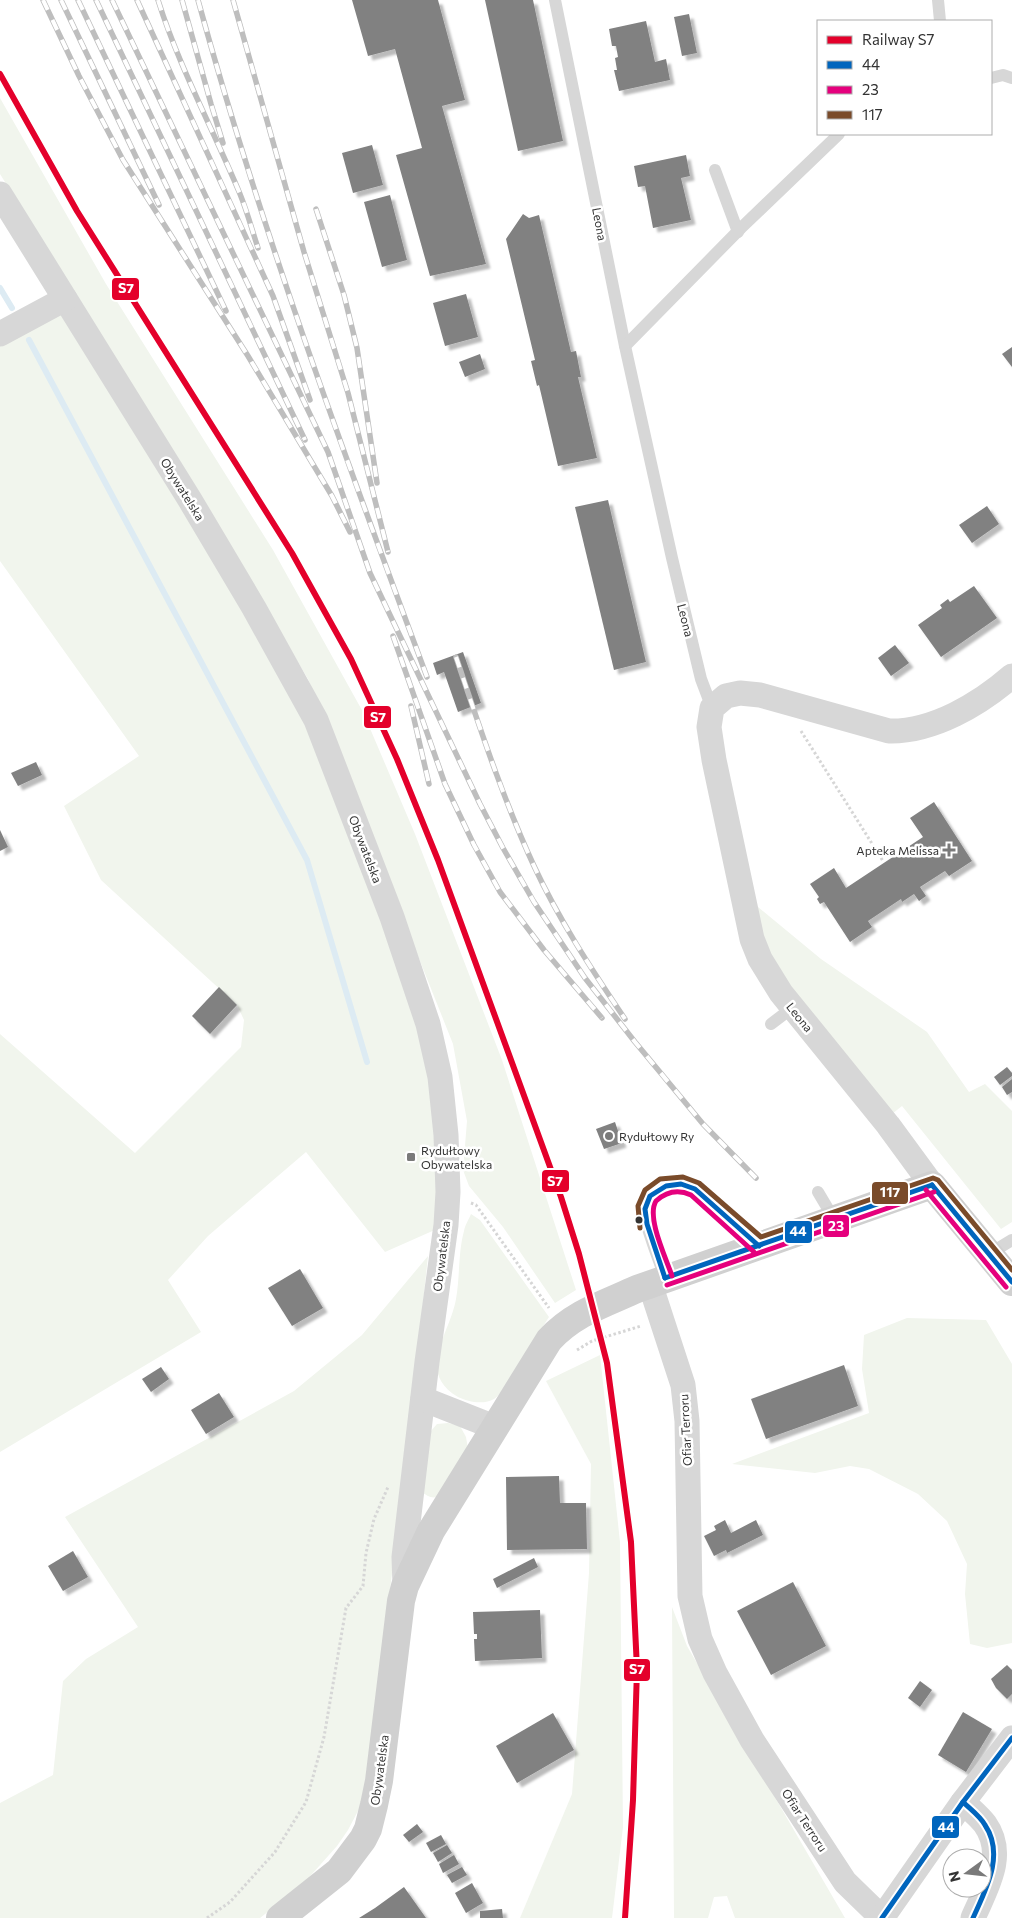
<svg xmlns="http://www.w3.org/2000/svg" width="1012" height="1918" viewBox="0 0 1012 1918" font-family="Commissioner,sans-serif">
<defs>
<filter id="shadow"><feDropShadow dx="4.5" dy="4.5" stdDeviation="1" flood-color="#0004"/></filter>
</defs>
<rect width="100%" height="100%" fill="#fff"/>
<g fill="#f1f5ed">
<path d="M0 98 106 284 273 550 363 712 415 834 502 1060 576 1290 555 1303 503 1227 469 1186 463 1170 467 1121 453 1044 308 679 128 379 0 174Z"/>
<path d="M65 299 316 720 428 1024 446 1225 385 1252 306 1152 208 1236 168 1280 201 1332 0 1452V1034L135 1153 241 1047 244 1020 237 1005 101 880 64 806 139 756 0 561V340Z"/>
<path d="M752 902 821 959 927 1032 969 1092 985 1084 1012 1111V1222L1001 1229 902 1106 892 1114 793 994 764 950Z"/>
<path d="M471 1214 480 1220 549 1317C539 1332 506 1392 494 1399 484 1405 468 1402 458 1397 415 1372 450 1334 456 1299 460 1277 458 1253 464 1231 465 1225 469 1219 471 1214Z"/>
<path d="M428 1256 413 1397 415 1395 365 1784 359 1809 348 1830 337 1846 304 1883 260 1918H0V1803L53 1775 63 1681 86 1659 138 1627 65 1517 294 1391 362 1335Z"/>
<path d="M907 1318 986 1320 1012 1364V1643L987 1648 970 1644 965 1594 967 1564 947 1521 918 1494 869 1469 850 1466 815 1473 732 1464 869 1413 862 1369 864 1335Z"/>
<path d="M600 1355 620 1542 623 1827 612 1918H520L572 1794 589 1573 591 1464 546 1381Z"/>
<path d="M448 1423 460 1426 466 1437 468 1449 440 1496C432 1499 428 1497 421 1491L431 1431 437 1424Z"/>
<path d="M672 1607 687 1646 845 1918H735L727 1896 714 1897 708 1918H674Z"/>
</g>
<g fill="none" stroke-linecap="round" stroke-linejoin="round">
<g stroke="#ddebf3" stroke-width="6">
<path d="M0 288 12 308"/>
<path d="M29 340 307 860 367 1062"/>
</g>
</g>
<g fill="#818181" filter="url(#shadow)">
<path d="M352 0H438L465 100 442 106 486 264 430 276 396 155 422 148 395 49 368 56Z"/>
<path d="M485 0H533L563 141 518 151Z"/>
<path d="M689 14 697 53 682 56 674 17Z"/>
<path d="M646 21 655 62 666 59 670 80 619 91 614 70H617L615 58 618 57 616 46H612L609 29Z"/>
<path d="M372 145 383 185 353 193 342 153Z"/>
<path d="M686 155 690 176 681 178 691 220 653 228 645 186 638 187 634 166Z"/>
<path d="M390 195 407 260 382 267 364 202Z"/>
<path d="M523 214 529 218 539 215 571 352 576 351 581 377H578L597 458 558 466 539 385 537 386 531 361 535 360 506 239Z"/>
<path d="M466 294 478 337 445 346 433 303Z"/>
<path d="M1012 347V367L1002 354Z"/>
<path d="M480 354 485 369 465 377 459 362Z"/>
<path d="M608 500 646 662 614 670 575 507Z"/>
<path d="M987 506 999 524 972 543 959 525Z"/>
<path d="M974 586 997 618 941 657 918 625 942 608 940 605 948 599 950 602Z"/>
<path d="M895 645 909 663 891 676 878 658Z"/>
<path d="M463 652 481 703 458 712 444 672 437 675 433 663Z"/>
<path d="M36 762 42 775 18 786 11 773Z"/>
<path d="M934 802 972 861 949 876 945 871 920 887 926 896 919 901 914 894 902 902 901 899 868 921 872 927 850 942 824 902 820 904 817 899 819 897 810 884 834 868 846 888 923 837 910 818Z"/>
<path d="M0 830 8 847 0 851Z"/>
<path d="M219 987 237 1005 210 1034 192 1016Z"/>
<path d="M1007 1067 1012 1073V1076L1000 1085 994 1077Z"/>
<path d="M1012 1079V1092L1007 1095 1002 1087Z"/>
<path d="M615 1122 622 1143 604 1149 596 1129Z"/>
<path d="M300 1269 323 1308 292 1326 268 1288Z"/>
<path d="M844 1365 858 1406 766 1439 751 1399Z"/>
<path d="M161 1367 169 1379 151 1392 142 1379Z"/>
<path d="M219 1393 234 1417 206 1434 191 1410Z"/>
<path d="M559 1476 560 1503H586L587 1549 507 1550 506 1477Z"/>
<path d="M725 1520 731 1533 756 1520 763 1535 727 1553 726 1550 714 1556 704 1536 716 1530 714 1526Z"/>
<path d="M73 1551 88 1577 63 1591 48 1566Z"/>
<path d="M534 1558 538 1567 497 1588 493 1579Z"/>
<path d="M793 1582 826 1646 771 1675 737 1611Z"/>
<path d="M540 1610 542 1658 475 1661 474 1639H477V1634H474L473 1612Z"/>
<path d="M1007 1665 1012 1670V1694L1007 1699 996 1688 991 1679Z"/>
<path d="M920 1681 932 1690 920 1707 908 1698Z"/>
<path d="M963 1712 992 1729 966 1772 938 1755Z"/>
<path d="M553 1713 574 1750 517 1783 496 1746Z"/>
<path d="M417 1824 423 1832 409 1842 403 1835Z"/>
<path d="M441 1835 446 1844 431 1852 426 1843Z"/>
<path d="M447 1845 452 1853 438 1862 433 1853Z"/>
<path d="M454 1855 459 1864 443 1873 439 1864Z"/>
<path d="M462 1867 467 1875 452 1883 447 1875Z"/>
<path d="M472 1883 483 1903 466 1913 455 1893Z"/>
<path d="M404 1887 426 1918H359L375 1908Z"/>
<path d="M502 1909 503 1918H480V1911Z"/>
</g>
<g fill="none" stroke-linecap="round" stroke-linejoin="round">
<g stroke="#d6d6d6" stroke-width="3" stroke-dasharray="2.5 2.5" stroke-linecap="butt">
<path d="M801 731 883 861"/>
<path d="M471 1203 476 1205 549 1308"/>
<path d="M577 1350 592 1341 641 1326"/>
<path d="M207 1918 230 1902 275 1852 306 1802 324 1737 346 1608 363 1586 366 1553 374 1519 388 1487"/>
</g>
<g stroke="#d7d7d7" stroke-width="12">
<path d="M555 0 625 346 672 558 701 679 712 708"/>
<path d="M938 0 940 21"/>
<path d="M991 78 1003 75 1012 78"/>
<path d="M715 170 738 232"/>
<path d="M625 346 741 228 839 134"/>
<path d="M771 1024 792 1008"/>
<path d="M818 1192 834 1219"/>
<path d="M989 1254 1012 1240"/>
<path d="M665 1278C661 1266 656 1253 652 1241 644 1218 636 1196 666 1186 677 1182 685 1183 695 1189L759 1246"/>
</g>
<g stroke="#d7d7d7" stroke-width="25">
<path d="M0 194 190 500 254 608 316 720 392 917 428 1024 440 1077 446 1135 448 1192 446 1225 427 1362 404 1557 405 1586"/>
<path d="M0 334 65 299"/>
<path d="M932 1185 888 1125 781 993 760 959 752 939 714 760 709 727 712 708 726 696 740 693 760 695 889 731C933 732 980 704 1012 676"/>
<path d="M650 1284 683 1385 687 1421 690 1596 700 1639 715 1673 752 1740 845 1882 882 1918"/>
<path d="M423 1399 494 1427"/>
<path d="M963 1802C970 1809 979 1816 985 1824 1007 1855 986 1888 973 1918"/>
<path d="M882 1918 963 1802 1012 1738"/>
</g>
<path stroke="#d0d0d0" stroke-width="28" d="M280 1918 339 1871 363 1839 368 1829 374 1805 379 1781 401 1601 405 1586 431 1531 549 1340C574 1313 604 1304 637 1289L932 1185 1012 1282"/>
<defs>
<g id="rail">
<path d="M43 0 79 76 123 160 248 356 332 496 350 532"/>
<path d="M61 0 159 205"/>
<path d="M78 0 226 311"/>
<path d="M96 0 305 440"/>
<path d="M112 0 328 452 370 573 480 804 503 848 534 902 585 978 635 1042 703 1124 756 1178"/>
<path d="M137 0 273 296 310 400"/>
<path d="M158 0C179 67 213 129 240 194 247 211 252 230 258 248"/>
<path d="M182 0 211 104 223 143"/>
<path d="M198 0C261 230 344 454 427 677"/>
<path d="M233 0 304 252 348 393 388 552"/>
<path d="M316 209 344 295 357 348 377 483"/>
<path d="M393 636 445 784 474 845 500 892 544 950 602 1018"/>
<path d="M456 657C480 728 503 799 534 866 559 920 592 970 625 1019"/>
<path d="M411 706 429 784"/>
</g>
</defs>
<use href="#rail" stroke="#bebebe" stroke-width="5.5"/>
<use href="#rail" stroke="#fff" stroke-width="4" stroke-dasharray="11" stroke-linecap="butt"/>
<defs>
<g id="bus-1">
<path d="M932 1185 1012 1282"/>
<path d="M665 1278 932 1185"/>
<path d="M665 1278 647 1224 645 1209 650 1196 666 1186 681 1184 695 1189 759 1246"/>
<path d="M963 1802C970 1809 980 1816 985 1825 1005 1855 986 1889 973 1918"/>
<path d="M882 1918 963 1802 1012 1738"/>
</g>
<g id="bus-2">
<path d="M926 1190 1006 1287"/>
<path d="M672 1276C666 1258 646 1217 656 1201 666 1192 678 1189 691 1195L754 1252"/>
<path d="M667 1285 934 1192"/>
</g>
<path id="bus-3" d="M640 1228 638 1206 645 1190 660 1179 683 1177 699 1183 761 1237 933 1178 938 1180 1012 1270"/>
</defs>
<use href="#bus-1" stroke="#fff" stroke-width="9"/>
<use href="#bus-2" stroke="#fff" stroke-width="9"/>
<use href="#bus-3" stroke="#fff" stroke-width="9"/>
<use href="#bus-1" stroke="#0065bd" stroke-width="5"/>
<use href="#bus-2" stroke="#e5007d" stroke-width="5"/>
<use href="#bus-3" stroke="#7a4b2a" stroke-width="5"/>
<defs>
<path id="rail-1" d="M0 74 77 211 292 553 351 659 397 759 438 860 561 1197 579 1254 607 1363 631 1542 637 1669 633 1800 625 1918"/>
</defs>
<use href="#rail-1" stroke="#fff" stroke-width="10"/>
<use href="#rail-1" stroke="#e4002b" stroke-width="6"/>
</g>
<g fill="#7a7a7a" stroke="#fff" stroke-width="2">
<path d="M946.5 842.5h5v5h5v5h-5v5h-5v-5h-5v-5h5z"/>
<circle cx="609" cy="1136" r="5"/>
<rect x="406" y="1152" width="10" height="10" rx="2.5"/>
</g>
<circle fill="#333" stroke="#fff" stroke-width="2" cx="639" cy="1220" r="4.5"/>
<g text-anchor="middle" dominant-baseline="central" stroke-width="5" stroke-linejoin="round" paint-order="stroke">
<g font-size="12" fill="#333" stroke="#fff">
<text transform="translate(600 224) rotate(79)">Leona</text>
<text transform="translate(183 489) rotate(58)">Obywatelska</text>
<text transform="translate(686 620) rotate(76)">Leona</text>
<text transform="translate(366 849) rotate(69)">Obywatelska</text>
<text transform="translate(800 1017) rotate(51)">Leona</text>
<text transform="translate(441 1256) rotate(-83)">Obywatelska</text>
<text transform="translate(685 1430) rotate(-93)">Ofiar Terroru</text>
<text transform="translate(379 1770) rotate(-82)">Obywatelska</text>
<text transform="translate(805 1820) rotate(57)">Ofiar Terroru</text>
</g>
<g font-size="12" fill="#333" stroke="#fff" text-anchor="start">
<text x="939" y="850" text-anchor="end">Apteka Melissa</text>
<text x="619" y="1136">Rydułtowy Ry</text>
<text x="421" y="1150">Rydułtowy<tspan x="421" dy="14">Obywatelska</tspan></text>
</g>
</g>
<g stroke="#fff" stroke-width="2">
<rect x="111" y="277" width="29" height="24" rx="5" fill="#e4002b"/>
<rect x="363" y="705" width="29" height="24" rx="5" fill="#e4002b"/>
<rect x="541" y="1169" width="29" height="24" rx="5" fill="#e4002b"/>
<rect x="871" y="1181" width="38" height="24" rx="5" fill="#7a4b2a"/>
<rect x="822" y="1214" width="28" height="24" rx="5" fill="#e5007d"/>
<rect x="784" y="1220" width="29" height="24" rx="5" fill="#0065bd"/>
<rect x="623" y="1658" width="28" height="24" rx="5" fill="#e4002b"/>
<rect x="931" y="1815" width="29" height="24" rx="5" fill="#0065bd"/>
</g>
<g font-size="14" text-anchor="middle" font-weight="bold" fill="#fff">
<text x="126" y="293">S7</text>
<text x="378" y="722">S7</text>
<text x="555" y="1186">S7</text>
<text x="890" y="1197">117</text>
<text x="836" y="1231">23</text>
<text x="798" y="1236">44</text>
<text x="637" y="1674">S7</text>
<text x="946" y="1832">44</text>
</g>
<rect x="817" y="20" width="175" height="115" fill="#ffffff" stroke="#adadad"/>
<rect x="827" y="36" width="25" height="8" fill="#e4002b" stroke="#adadad"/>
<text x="862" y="45" font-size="15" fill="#333333">Railway S7</text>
<rect x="827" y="61" width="25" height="8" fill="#0065bd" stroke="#adadad"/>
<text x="862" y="70" font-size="15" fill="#333333">44</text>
<rect x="827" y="86" width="25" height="8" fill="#e5007d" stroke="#adadad"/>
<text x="862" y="95" font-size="15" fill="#333333">23</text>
<rect x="827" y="111" width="25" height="8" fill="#7a4b2a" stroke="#adadad"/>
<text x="862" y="120" font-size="15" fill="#333333">117</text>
<g transform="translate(967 1873) rotate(255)"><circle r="24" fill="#ffffff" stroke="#adadad"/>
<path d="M0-4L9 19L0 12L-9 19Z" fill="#7a7a7a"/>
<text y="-8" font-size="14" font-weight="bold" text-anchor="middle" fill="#333333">N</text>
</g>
</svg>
